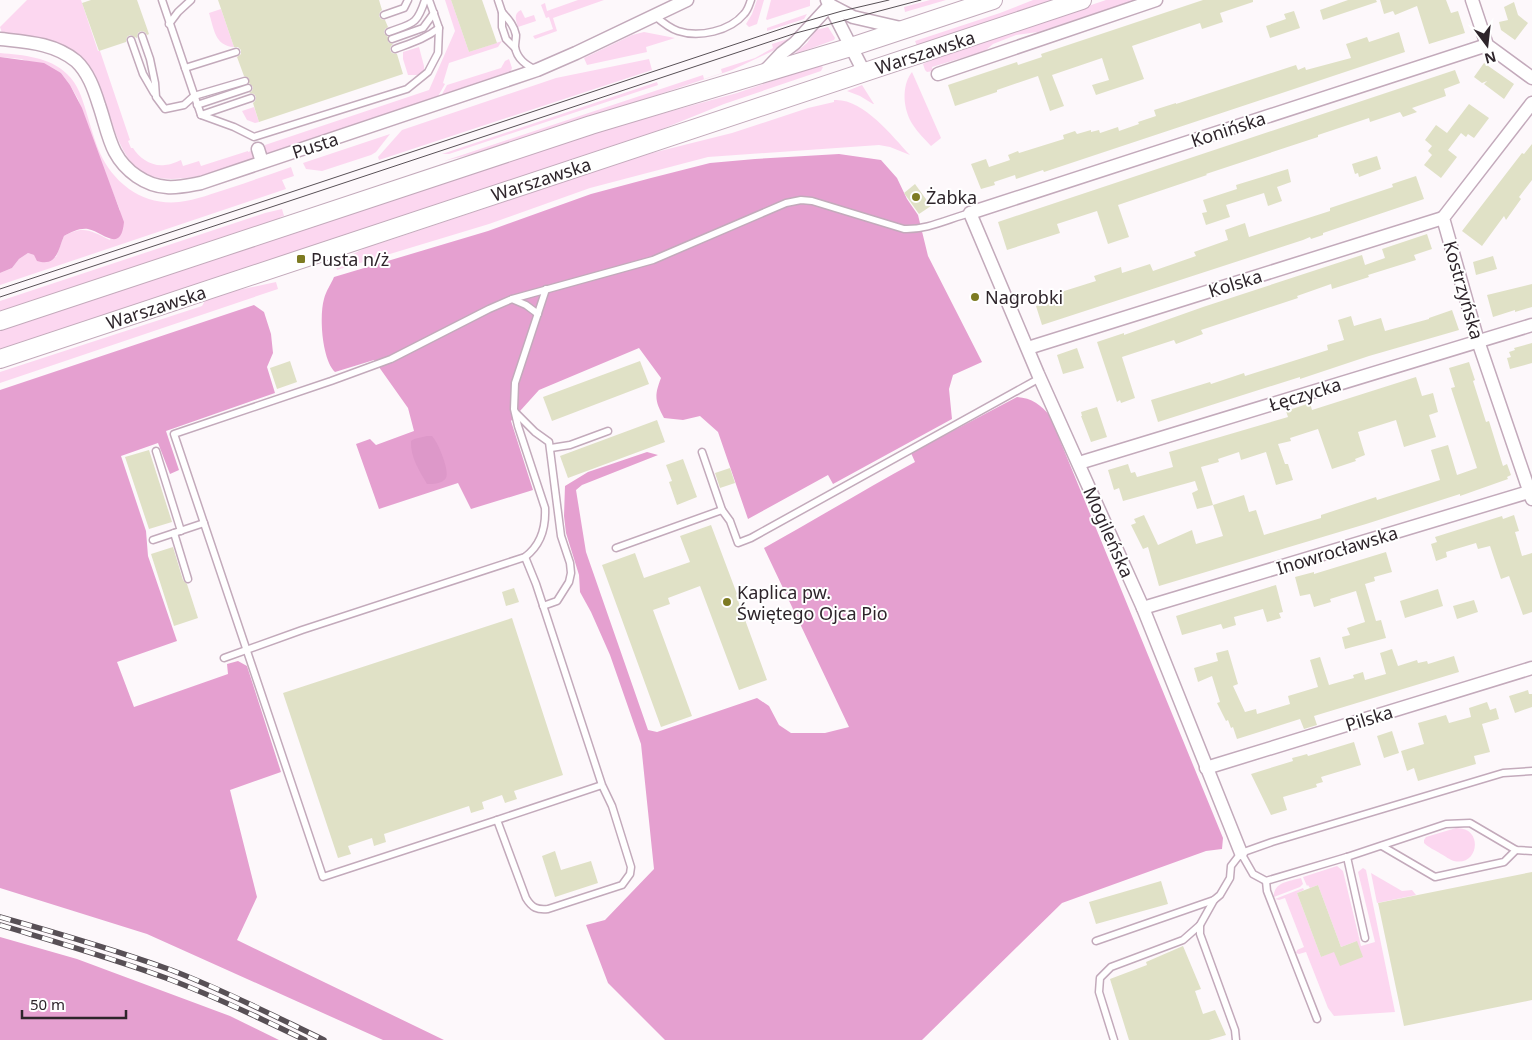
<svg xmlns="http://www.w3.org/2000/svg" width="1532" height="1040" viewBox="0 0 1532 1040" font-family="'Noto Sans',sans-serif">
<rect width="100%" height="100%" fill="#fdf8fb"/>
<g fill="#fcd7f0">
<path d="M27 0H81L98 51H100L130 140 128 141 131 148H133C139 158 152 167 165 165 170 165 176 162 181 160L183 166 199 161 201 166 248 151V152L265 146V145L429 90 455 31 445 0H451L469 52 502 41 498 47 449 63 443 83 445 84 437 98 210 173C121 197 122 145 97 79 79 39 41 37 2 33L0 27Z"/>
<path d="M578 0H604L553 18 557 31 535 39 533 36 553 29 549 17 546 18 541 5 545 3 547 11Z"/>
<path d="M757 0H764L757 24 749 27 746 24 752 14Z"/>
<path d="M771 0H810V6L767 20 766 19Z"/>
<path d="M930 0H946L905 12 904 7Z"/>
<path d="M1033 0H1057L917 46 915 41 1000 13Z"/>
<path d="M1106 0H1135L1038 32 1016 35 993 44 985 51 932 67 933 71 927 72 925 70 923 64 938 57Z"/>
<path d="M221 9 234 47C215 46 214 29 209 13Z"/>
<path d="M521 10 525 18 534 15 536 21 518 27C516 20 513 14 521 10Z"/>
<path d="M807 14 804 19 767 31V28Z"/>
<path d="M828 27 835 38 834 40 793 55 807 43 816 30Z"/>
<path d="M644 32 675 38 646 47 647 52 587 65 584 58 632 35Z"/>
<path d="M791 38 779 48 732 70 498 148 444 161 703 75 704 79 722 73 721 69 755 58 773 48 772 44Z"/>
<path d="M419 47 424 66V71L420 75H408L403 59V52Z"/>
<path d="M0 53C23 55 50 57 67 74 78 84 82 98 86 111 96 143 100 167 129 189 143 199 161 204 179 202 196 200 214 193 230 188 251 181 271 174 291 167L294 176 282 180 286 189 0 285V273L12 268 19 259 28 253 34 255 56 257 64 236C84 225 91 231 110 240L120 210 97 154 78 99 70 85 61 73 21 59 0 57Z"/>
<path d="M509 59 512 68 510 73 441 96 447 85 501 68 505 61Z"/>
<path d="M649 59 652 70 379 160 378 157 402 130 556 78Z"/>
<path d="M819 65 823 67 821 71 724 104 635 140 0 351V329L610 128 737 93Z"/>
<path d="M912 72 941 138 931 146C925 139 918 133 913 125 903 110 901 86 912 72Z"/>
<path d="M657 82 658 85 449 154H442Z"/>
<path d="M862 85 874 104H873L860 96 847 91Z"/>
<path d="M834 100C863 98 892 136 910 155L890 147 879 145 708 157 590 188 489 224 337 270 335 263 373 244 374 245 396 238 644 155 732 133 808 108 834 102Z"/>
<path d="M254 107 259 122 255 123 247 120 242 111Z"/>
<path d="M390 134 376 152 371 155 322 171 306 169 303 163Z"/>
<path d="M282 209 284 216 280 217 281 220 0 314V301L265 213Z"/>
<path d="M276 282 278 289 0 383V372L202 306 206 299 229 292Z"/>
<path d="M1456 828C1484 827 1479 867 1454 861 1450 860 1445 856 1441 854 1435 850 1429 848 1424 843V840L1426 837Z"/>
<path d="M1337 866 1343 871 1361 946 1375 942 1358 872 1363 868 1366 870 1395 1012 1334 1016 1328 1008 1306 952 1299 954 1296 953 1297 950 1304 947 1285 898 1279 900 1275 899 1303 888 1304 890 1297 893 1321 957 1357 941 1341 947 1318 885 1310 888 1308 885 1307 886 1303 877Z"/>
<path d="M1371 873 1402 891 1412 890 1416 895 1377 903Z"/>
<path d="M1301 878 1303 884 1300 887 1274 897C1273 882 1290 881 1301 878Z"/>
</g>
<g fill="#e5a0d0">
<path d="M0 57 44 63 61 73 70 85 82 108 124 222C121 254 103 232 88 229 79 228 72 232 64 236 58 250 57 267 37 261L34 255 28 253 19 259 12 268 0 273Z"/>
<path d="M839 154 881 160 897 178 907 199 918 215 928 256 982 362 953 375 949 389 952 419 833 484 828 475 748 519 718 432 700 416 683 420 664 418C655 401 654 396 661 378L639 348 539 390 511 421 533 490 471 509 458 483 379 509 356 444 370 439 376 445 414 431 408 408 374 360 335 372C322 360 319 316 324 299 326 291 331 284 334 277L488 231 591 194 651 178 710 163 755 159Z"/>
<path d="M254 305 264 312 271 334 273 353 267 367 275 393 166 431 179 470 170 474 158 443 121 456 146 531 148 556 177 641 117 662 134 707 228 674 227 664 238 661 247 666 281 772 230 790 257 897 237 940 444 1040H383L147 934 0 888V390Z"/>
<path d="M1017 397C1032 398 1041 405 1050 416L1223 838 1222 849 1206 851 1062 903 922 1040H665L608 983 586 925 605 920 654 869 641 744 610 655 591 612 580 592 579 575 566 533 564 516 565 486 588 472 647 452 658 455 582 485 576 490 586 552 648 730 657 732 757 698 769 706 779 725 791 733H825L849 727 764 548C814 520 864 490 915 462L911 453Z"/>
<path d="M0 937 77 959 230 1016 279 1040H0Z"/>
</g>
<path fill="#dd98c9" d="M427 436H432C438 442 450 471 446 478 442 484 433 484 427 484 420 472 410 457 411 441L414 439Z"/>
<g fill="#e0e1c6">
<path d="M91 0H137L149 34 147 35 145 32 141 31 138 33 137 38 130 35 127 37 126 42 99 51 82 3Z"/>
<path d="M218 0H379L382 10 380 12 379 16 381 19 385 20 388 27 385 29 384 33 388 37V42L393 44 391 46 390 50 392 53 397 54 403 74 259 122 253 103 255 101 256 97 254 94 249 93 252 91 253 87 249 83V78L244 76 237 57 241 54V50L238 47H234Z"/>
<path d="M451 0H482L497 43 469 52Z"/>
<path d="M1203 0H1253V2L1220 13 1223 22 1202 29 1200 23 1132 46 1144 79 1096 95 1092 85 1109 80 1102 58 1052 75 1064 106 1050 111 1038 76 997 90V92L955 106 948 85 1017 62 1018 65 1042 57 1041 54Z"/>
<path d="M1348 0H1376L1377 2 1323 20 1320 10Z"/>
<path d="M1380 0H1446L1451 13 1458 11 1465 33 1429 44 1417 6 1395 15 1393 11 1384 14Z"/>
<path d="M1514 2 1518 15 1528 23 1515 40 1501 30 1499 22 1508 20 1504 7Z"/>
<path d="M1294 11 1300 28 1270 38 1266 26 1286 19 1284 14Z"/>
<path d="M1399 32 1405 52 1044 172 1043 170 1016 179 1015 175 994 182 995 185 981 189 971 164 986 159 989 167 1010 160 1008 155 1018 151 1019 153 1064 139 1063 135 1075 131 1077 134 1091 130V132L1099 130 1100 133 1118 127 1119 131 1139 124 1138 122 1156 116 1154 110 1176 103V104L1296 65 1298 70 1305 67 1306 70 1351 58 1346 44 1367 37 1369 42Z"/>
<path d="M1484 63 1514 84 1504 99 1484 84 1487 81 1482 83 1474 77Z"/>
<path d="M1455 70 1460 83 1444 89 1446 96 1412 108 1417 112 1403 117 1400 112 1370 122 1369 118 1318 135V137L1206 174 1207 175 1118 205 1129 237 1108 244 1097 211 1057 224 1060 233 1007 250 998 222Z"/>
<path d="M1469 104 1489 118 1474 138 1468 134 1466 137 1461 133 1448 150 1457 157 1441 178 1424 165 1432 155 1428 151 1432 146 1425 140 1436 125 1447 133Z"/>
<path d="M1532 144V180L1519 197 1521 199 1506 220 1504 216 1482 246 1462 231 1522 153 1524 154Z"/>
<path d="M1377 156 1381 169 1359 177 1358 173 1355 174 1352 164Z"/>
<path d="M1288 169 1291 182 1277 187 1282 201 1268 206 1264 193 1226 205 1230 217 1206 225 1202 213 1207 212 1203 200 1237 189 1236 185Z"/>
<path d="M1416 176 1424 199 1323 233V235L1311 239 1310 237 1303 240 1042 325 1036 306 1063 297 1061 292 1096 281 1094 276 1121 267 1122 273 1150 264 1153 271 1196 256 1194 252 1228 240 1225 230 1245 223 1249 237 1330 211V208L1393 187 1392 184Z"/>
<path d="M915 184 931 206 919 214 904 193Z"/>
<path d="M1427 234 1432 249 1414 255 1416 260 1368 275 1369 277 1332 289 1331 284 1297 296 1298 298 1201 330 1203 334 1176 344 1174 340 1122 357 1135 398 1121 403 1120 400 1117 402 1097 342 1124 333V335L1203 307 1362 255 1365 265 1385 258 1382 249Z"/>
<path d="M1493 256 1497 269 1476 275 1473 262Z"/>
<path d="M1532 284V307L1515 312V310L1493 317 1487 295Z"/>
<path d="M1452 310 1459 330 1369 356 1300 379V377L1158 422 1151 400 1210 382 1211 384 1244 373 1245 376 1328 350 1327 345 1344 340 1338 320 1351 316 1354 326 1381 318 1385 331 1429 319V318Z"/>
<path d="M1532 343V363L1510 369 1507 358 1511 357 1509 352 1515 350 1514 348Z"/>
<path d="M1077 348 1084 368 1063 374 1057 355Z"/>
<path d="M290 361 297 382 277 389 270 368Z"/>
<path d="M640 361 649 384 552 421 543 397Z"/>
<path d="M1469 362 1475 380 1473 381 1486 422 1489 421 1503 466 1507 464 1511 475 1507 477 1508 479 1460 496V494L1366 524 1159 586 1148 547 1143 549 1131 525 1136 523 1134 519 1144 515 1158 545 1192 530 1196 544 1223 536 1213 505 1244 495 1249 512 1256 510 1264 535 1321 518V515L1376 497 1377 500 1440 480 1431 450 1448 445 1457 475 1477 468 1451 388 1455 387 1449 368Z"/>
<path d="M1416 377 1422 396 1433 393 1438 412 1429 415 1436 437 1404 447 1396 420 1358 432 1365 455 1355 459 1356 461 1332 469 1318 429 1290 438 1291 441 1278 444 1285 464H1288L1293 480 1276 485 1266 452 1241 460 1239 452 1218 459 1219 462 1201 467 1213 505 1197 509 1192 493 1198 490 1195 481 1123 501 1119 488 1114 490 1108 470 1128 464 1131 473 1135 472 1137 477 1173 467 1169 452 1288 417 1286 411 1310 403 1312 410Z"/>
<path d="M1097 407 1107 437 1091 442 1081 416H1082L1081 412Z"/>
<path d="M657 420 665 442 568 478 560 456Z"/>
<path d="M149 450 172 522 149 529 125 457Z"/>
<path d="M683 459 697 497 677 505 669 482 672 481 666 465Z"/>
<path d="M730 468 735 483 720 488 715 473Z"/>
<path d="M1514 515 1519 531 1515 532 1522 556 1532 553V612L1523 615 1509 576 1501 579 1490 546 1478 549 1476 543 1446 552 1447 557 1436 561 1431 544 1437 542 1435 537 1502 516 1503 519Z"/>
<path d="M711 525 737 594 736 595 767 680 739 690 700 586 668 598 670 604 653 610 692 716 661 727 602 565 635 553 644 578 690 562 680 536Z"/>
<path d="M173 547 183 580 187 584 198 618 174 626 151 554Z"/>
<path d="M1386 552 1392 572 1374 577 1375 581 1365 584 1376 621 1381 620 1386 638 1345 649 1342 637 1350 635 1347 628 1365 622 1356 591 1330 599 1331 602 1314 607 1310 594 1300 596 1295 577 1314 572V574Z"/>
<path d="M1276 585 1283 612 1279 613 1281 618 1267 622 1263 609 1234 617 1236 625 1223 629 1221 624 1182 635 1176 616Z"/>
<path d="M514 588 519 602 506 606 502 592Z"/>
<path d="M1438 589 1443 606 1405 618 1400 601Z"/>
<path d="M1474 600 1478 612 1457 619 1453 606Z"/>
<path d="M512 618 563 775 514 791 517 799 505 803 502 795 482 802 484 809 471 813 469 806 384 834 386 842 374 846 372 838 348 846 351 854 338 858 283 693Z"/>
<path d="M1392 649 1398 666 1417 660 1418 663 1427 661 1428 664 1454 656 1459 672 1314 716 1317 725 1304 729 1300 719 1237 739 1233 727 1231 728 1228 720 1226 721 1217 703 1220 702 1212 676 1198 682 1194 668 1218 661 1216 653 1228 650 1238 684 1233 686 1245 712 1256 709 1257 714 1290 704 1288 696 1318 687 1310 660 1320 657 1329 685 1354 678 1353 675 1363 672 1365 680 1386 674 1380 653Z"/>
<path d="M1528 690 1529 694H1532V707L1515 713 1509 696Z"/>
<path d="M1487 702 1490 710 1496 708 1499 719 1482 724 1490 752 1474 756 1476 764 1418 781 1414 768 1407 771 1401 751 1424 744 1418 723 1446 715 1449 723 1471 717 1469 708Z"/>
<path d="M1392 731 1399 753 1384 758 1377 736Z"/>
<path d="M1354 742 1361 765 1321 777 1323 782 1316 784 1317 787 1283 797 1287 810 1271 815 1251 774 1293 761 1292 758 1300 756 1307 754 1308 756Z"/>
<path d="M555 851 561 870 591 861 598 883 555 897 542 856Z"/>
<path d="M1532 872V1000L1404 1026 1378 903Z"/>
<path d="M1161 881 1168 904 1096 924 1089 902Z"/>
<path d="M1318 885 1341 947 1357 941 1363 957 1340 966 1334 952 1321 957 1297 893Z"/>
<path d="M1183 946 1201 989 1195 991 1203 1014 1215 1010 1226 1035 1209 1040H1129L1110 979 1147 965 1146 962Z"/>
</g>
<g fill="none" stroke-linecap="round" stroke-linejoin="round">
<defs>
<g id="service">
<path d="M162 0 201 115 234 127 254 137 407 89 428 72 438 53 439 28 429 0"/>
<path d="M498 0 502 12V27L506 39 515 48"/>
<path d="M502 12C508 19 514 25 516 35 516 39 515 43 515 47 517 59 526 65 536 70"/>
<path d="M384 15 404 8 408 0"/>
<path d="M655 16C662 22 669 28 678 31 699 38 730 31 744 14 748 10 749 5 751 0"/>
<path d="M169 24 178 12 191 0"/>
<path d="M389 32C413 23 417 25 425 0"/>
<path d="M142 36 150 59 155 83 156 97 165 109 184 105 194 96 245 81"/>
<path d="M392 39 423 28 434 13"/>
<path d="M131 40 143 74 154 93"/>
<path d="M395 49C411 43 425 39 439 28"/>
<path d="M185 68 236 52"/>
<path d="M197 105 248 88"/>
<path d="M201 115 251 98"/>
<path d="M512 299 526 305 538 314"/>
<path d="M516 413 535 432 549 442 561 536 570 563 571 573 569 582 557 601 543 606"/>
<path d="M551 448 570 445 608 431"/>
<path d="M156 451 181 531"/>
<path d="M702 452 722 510"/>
<path d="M174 533 188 579"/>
<path d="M153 540 204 523"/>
<path d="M616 548 722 510 730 521 738 543 751 538 1040 378"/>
<path d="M525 557 536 584 602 785 612 806 631 867 630 874 622 885 548 909C537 910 532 908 526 898L497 820 602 785"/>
<path d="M224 658 302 630 525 557C541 545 546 528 545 508L518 426 514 409 515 383 546 289"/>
<path d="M497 820 323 877 174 434 331 381 391 359 489 309 512 299 653 260 786 203 801 200 812 201 904 229C927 230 948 219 970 213"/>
<path d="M1382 846 1435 877 1504 862 1516 850"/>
<path d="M1241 853 1253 874 1266 881 1347 857 1446 824 1470 823 1516 850 1532 851"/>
<path d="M1347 857 1365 938"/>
<path d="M1266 881 1267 891 1317 1019"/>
<path d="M1214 900 1200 925V934L1235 1030 1236 1040"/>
<path d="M1096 941 1214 900 1220 895 1230 878 1231 866 1241 853 1272 842 1503 773 1532 771"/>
<path d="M1114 1040 1099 992 1100 978 1111 967 1183 940 1200 925"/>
</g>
<g id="minor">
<path d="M827 0 864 72"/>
<path d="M1472 0 1487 45 1532 78"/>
<path d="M830 5 853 17 905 29"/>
<path d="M0 39C27 42 54 43 76 61 88 72 94 89 99 105 104 119 108 139 115 152 125 171 146 186 167 187 178 188 190 185 201 183L537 70 576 53 687 0"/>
<path d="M763 73 782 53 795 43 830 5"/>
<path d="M938 74 1156 0"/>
<path d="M1532 103 1443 218 1478 341 1532 499"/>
<path d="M258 149 262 162"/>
<path d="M1028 348 1443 218"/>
<path d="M1079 463 1532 325"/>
<path d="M1143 608 1532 491"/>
<path d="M1206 768 1532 668"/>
<path d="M1241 853 1143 608 1038 374 970 213 1487 45"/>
</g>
<g id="secondary">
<path d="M0 321 591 125 851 47 993 0"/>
<path d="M0 359 1082 0"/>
</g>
</defs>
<use href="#service" stroke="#c3aabb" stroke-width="9"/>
<use href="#minor" stroke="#c3aabb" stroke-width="15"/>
<use href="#secondary" stroke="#c3aabb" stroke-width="20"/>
<use href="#service" stroke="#fff" stroke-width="6"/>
<use href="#minor" stroke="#fff" stroke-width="12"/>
<use href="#secondary" stroke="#fff" stroke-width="18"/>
<g stroke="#585056" stroke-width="1">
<path d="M0 289 793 25 842 11 889 0"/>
<path d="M0 297 796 33 921 0"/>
</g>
<defs>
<g id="rail">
<path d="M0 917C57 933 115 950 171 970 224 990 274 1016 324 1040"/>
<path d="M0 925C56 942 112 958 166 978 214 996 260 1018 305 1040"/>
</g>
</defs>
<use href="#rail" stroke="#585056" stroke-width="5.5"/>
<use href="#rail" stroke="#fff" stroke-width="4" stroke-dasharray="11" stroke-linecap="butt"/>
</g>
<g fill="#7d7b22" stroke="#fff" stroke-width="2">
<circle cx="916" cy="197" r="5"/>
<rect x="296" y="254" width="10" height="10" rx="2.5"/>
<circle cx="975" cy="297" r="5"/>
<circle cx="727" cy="602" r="5"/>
</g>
<g text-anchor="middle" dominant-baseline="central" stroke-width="4" stroke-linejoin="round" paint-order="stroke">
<g font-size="18" fill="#2e252b" stroke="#fff">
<text transform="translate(925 52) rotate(-18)">Warszawska</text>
<text transform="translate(1228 129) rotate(-18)">Konińska</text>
<text transform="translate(315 145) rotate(-18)">Pusta</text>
<text transform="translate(541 179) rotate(-18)">Warszawska</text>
<text transform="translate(1235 283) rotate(-17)">Kolska</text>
<text transform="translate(1464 290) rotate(74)">Kostrzyńska</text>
<text transform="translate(156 307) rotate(-18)">Warszawska</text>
<text transform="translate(1305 394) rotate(-17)">Łęczycka</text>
<text transform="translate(1109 532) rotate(66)">Mogileńska</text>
<text transform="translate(1337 550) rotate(-17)">Inowrocławska</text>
<text transform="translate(1369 718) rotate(-17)">Pilska</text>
</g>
<g font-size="18" fill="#2e252b" stroke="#fff" text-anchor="start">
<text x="926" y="197">Żabka</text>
<text x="311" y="259">Pusta n/ż</text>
<text x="985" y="297">Nagrobki</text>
<text x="737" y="592">Kaplica pw.<tspan x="737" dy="21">Świętego Ojca Pio</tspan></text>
</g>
</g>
<g transform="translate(1487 45) rotate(165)" stroke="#ffffff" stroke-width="4" paint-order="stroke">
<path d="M0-4L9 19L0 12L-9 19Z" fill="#2e252b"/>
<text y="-8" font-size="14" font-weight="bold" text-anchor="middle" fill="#2e252b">N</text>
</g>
<path d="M22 1010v8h104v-8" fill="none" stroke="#2e252b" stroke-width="2.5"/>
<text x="30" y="1010" font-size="15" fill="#2e252b" stroke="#ffffff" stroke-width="4" paint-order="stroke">50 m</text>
</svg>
